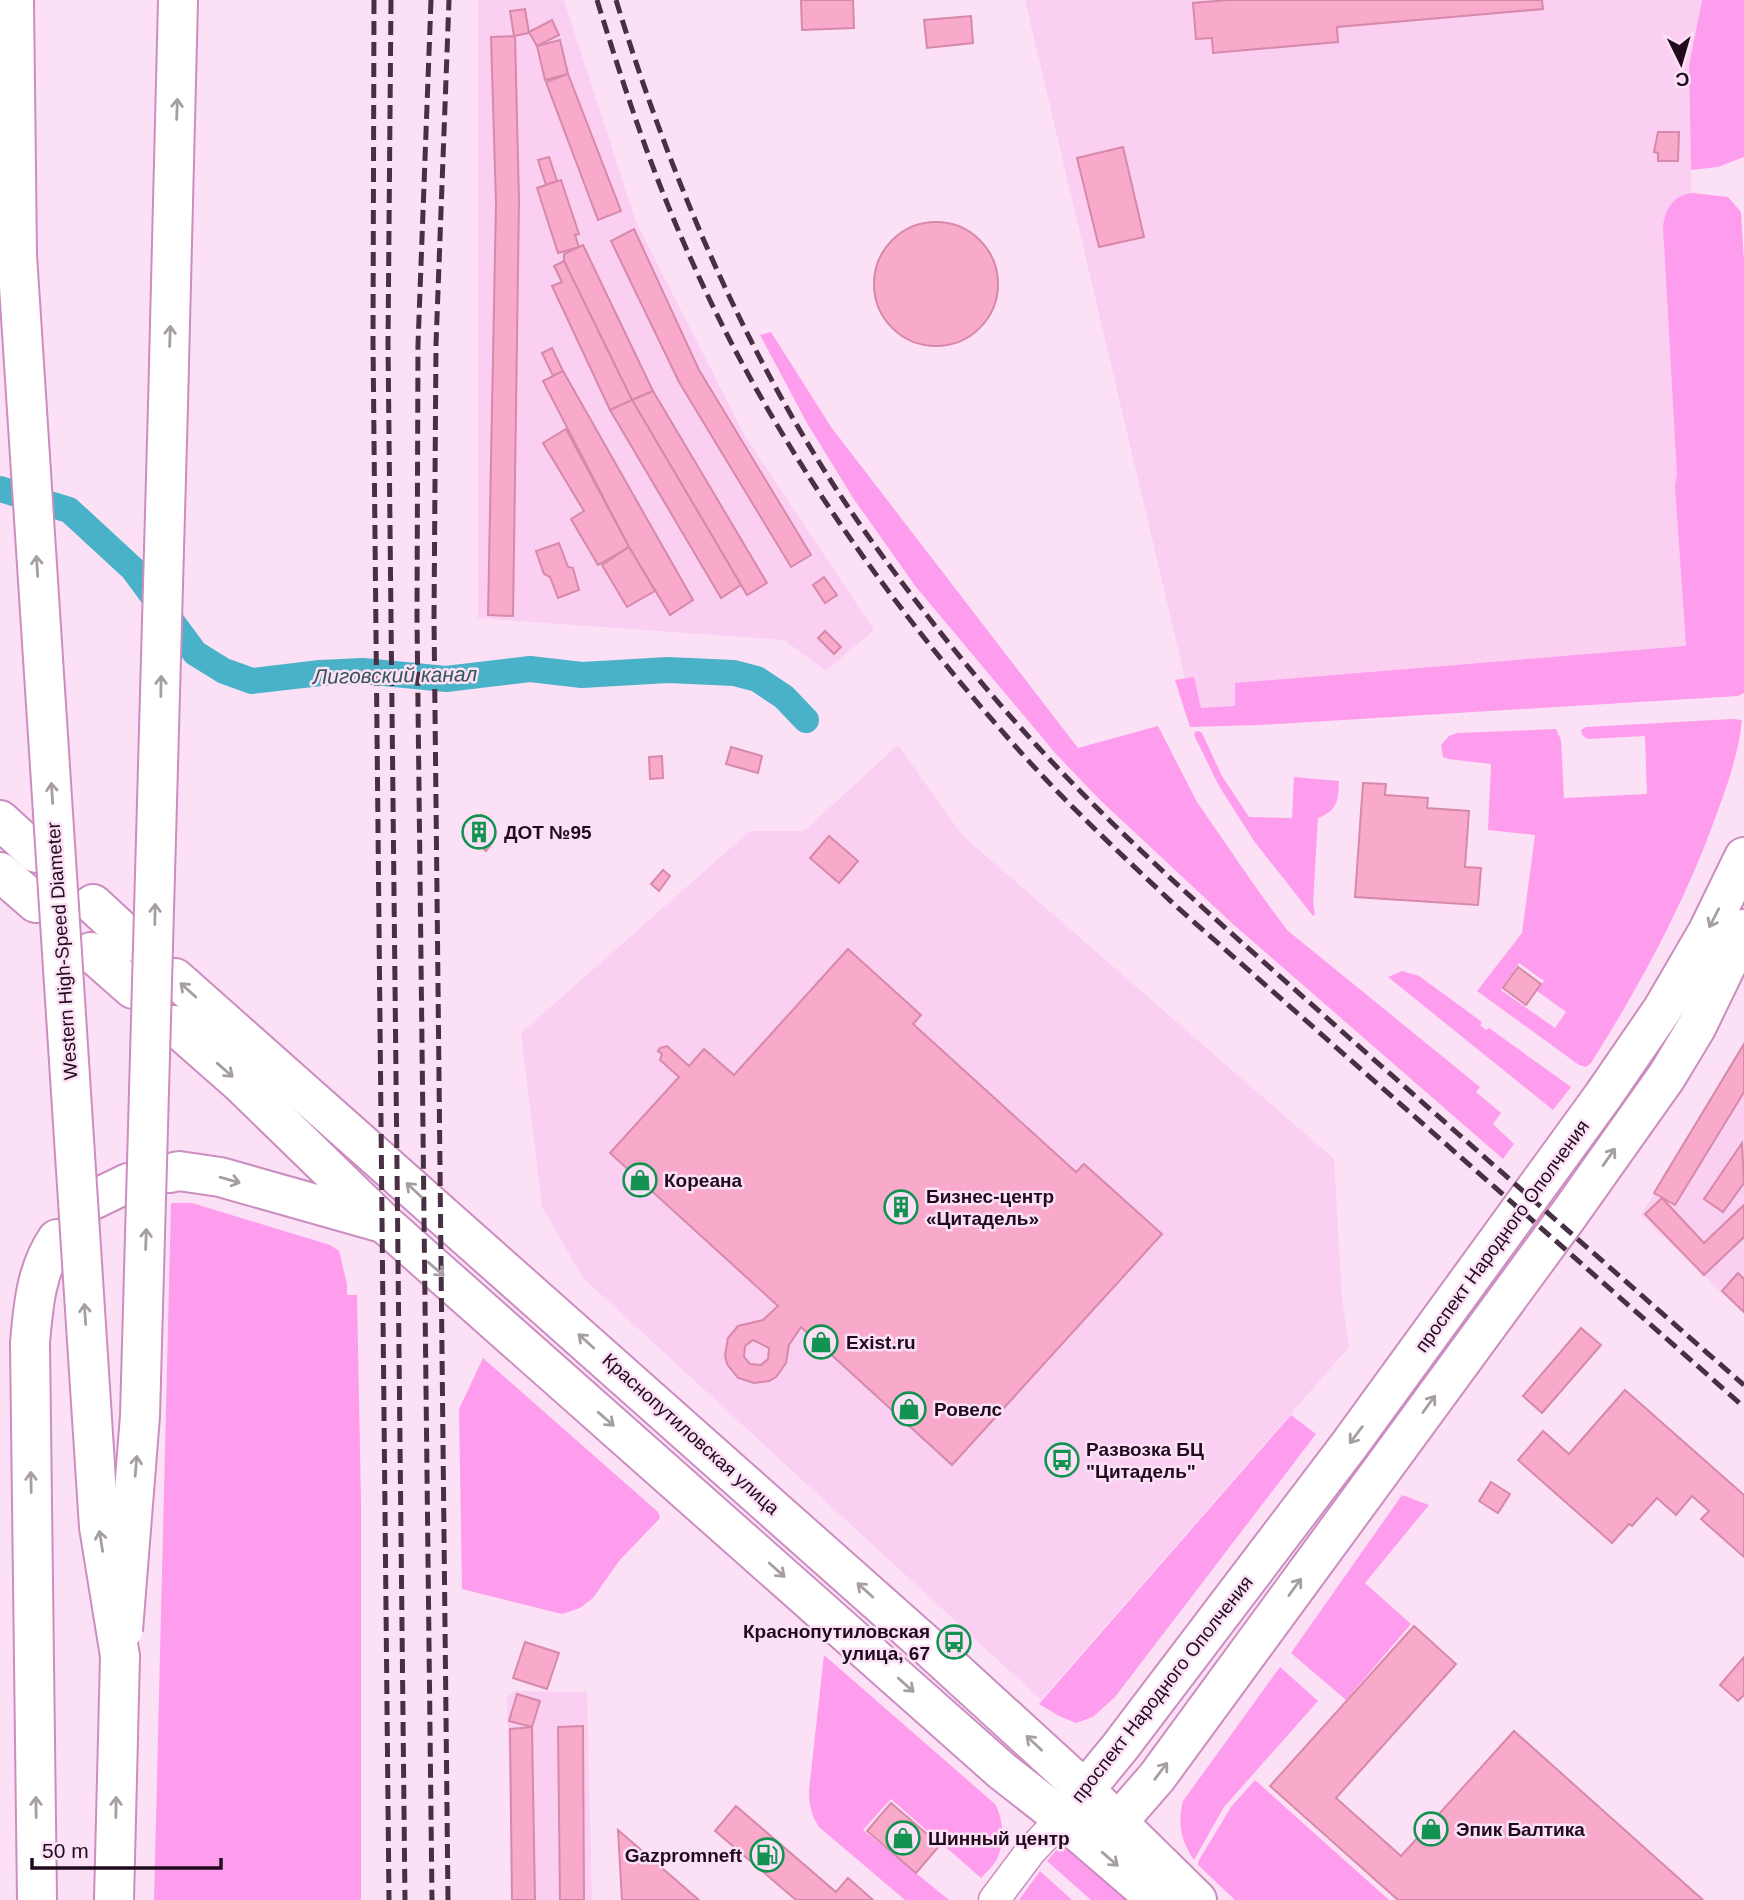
<svg xmlns="http://www.w3.org/2000/svg" width="1744" height="1900" viewBox="0 0 1744 1900" font-family="Helvetica,sans-serif">
<rect width="100%" height="100%" fill="#fce1f6"/>
<g fill="#fbcff2">
<path d="M478 0H564L636 222 745 436 874 630 826 671 784 640 478 618Z"/>
<path d="M1025 0H1702L1689 66 1691 182 1720 677 1195 721Z"/>
<path d="M898 745 962 835 1334 1159 1342 1299 1349 1347 1041 1700 583 1278 542 1207 521 1033 750 831H804Z"/>
<path d="M1744 1043V1314L1641 1215Z"/>
<path d="M515 1691 587 1692 592 1900H512L507 1697Z"/>
</g>
<g fill="#fe9ded" fill-rule="evenodd">
<path d="M1702 0H1744V157L1718 167 1691 170 1689 66Z"/>
<path d="M1693 193 1728 197 1741 212 1744 261V693L1738 696 1260 725 1190 727 1175 680 1194 677 1201 708 1235 706V683L1686 646 1675 486 1677 475 1663 226C1666 208 1673 195 1693 193Z"/>
<path d="M771 332 831 427 1078 748 1158 726 1197 802 1259 892 1287 930 1480 1087 1476 1092 1501 1113 1493 1124 1514 1144 1503 1159 1234 925 1099 799 1056 754 916 587 853 498 807 423 760 335Z"/>
<path d="M1732 719 1742 720C1738 757 1726 789 1713 824 1682 908 1639 987 1591 1063L1586 1067 1579 1065 1477 991 1522 933 1535 835 1488 830 1491 764 1448 759 1443 757 1441 745 1449 736 1457 733 1556 729 1561 740 1564 798 1647 794 1645 736 1588 739 1582 735 1581 730 1586 727ZM1519 963 1544 981 1537 991 1566 1012 1555 1028 1501 990Z"/>
<path d="M1199 731 1202 733 1222 776 1249 817 1292 818 1294 777 1339 781C1338 801 1338 810 1318 818L1313 904 1315 914 1313 916 1254 841 1219 786 1194 735 1195 732Z"/>
<path d="M1402 971 1419 976 1482 1022 1480 1025 1486 1030 1489 1028 1571 1087 1553 1110 1388 977Z"/>
<path d="M171 1203H192L330 1245 339 1251 347 1284V1295H357L361 1502V1900H154Z"/>
<path d="M483 1358 658 1512 660 1518 619 1561 593 1598 580 1608 562 1614 462 1589 459 1409Z"/>
<path d="M1291 1415 1316 1434 1115 1697 1093 1717 1076 1723 1059 1716 1039 1704Z"/>
<path d="M1402 1495 1429 1505 1365 1583 1411 1624 1346 1700 1291 1653Z"/>
<path d="M824 1655 995 1804C1004 1819 1005 1845 996 1861 992 1867 986 1873 981 1878L891 1799 863 1830 949 1900H905L819 1827C811 1815 809 1804 809 1790Z"/>
<path d="M1280 1667 1318 1701 1224 1807 1194 1860C1181 1841 1177 1823 1183 1801Z"/>
<path d="M1255 1780 1389 1900H1235L1198 1865 1199 1860 1231 1807Z"/>
<path d="M1064 1846 1070 1848 1134 1900H1091L1047 1861 1058 1848Z"/>
<path d="M1040 1871 1072 1900H1019Z"/>
</g>
<g fill="none" stroke-linecap="round" stroke-linejoin="round">
<path stroke="#49b2c8" stroke-width="26" d="M0 489 69 510 133 569 195 653 224 671 252 681 320 673 363 671 446 679 530 669 582 675 668 670 734 673 757 679 784 697 806 720"/>
</g>
<g fill="#f9aacb" stroke="#d689a9" stroke-width="2" fill-rule="evenodd">
<path d="M801 0H853L854 28 802 30Z"/>
<path d="M1228 0H1542L1543 9 1337 27 1338 42 1213 53 1212 38 1196 39 1193 3Z"/>
<path d="M525 9 529 33 514 36 510 11Z"/>
<path d="M971 16 973 43 927 48 924 20Z"/>
<path d="M552 20 559 35 537 46 529 32Z"/>
<path d="M515 36 519 201 513 616 488 615 496 203 491 37Z"/>
<path d="M560 40 568 74 545 80 537 46Z"/>
<path d="M568 74 621 211 598 220 546 82Z"/>
<path d="M1658 132H1679L1678 161H1658V153L1654 152Z"/>
<path d="M1123 147 1144 237 1099 247 1077 158Z"/>
<path d="M549 157 557 181 546 185 538 160Z"/>
<path d="M561 180 579 234 575 235 579 247 558 253 537 188Z"/>
<circle cx="936" cy="284" r="62"/>
<path d="M634 229 699 370 811 555 791 567 679 382 611 241Z"/>
<path d="M583 245 653 391 632 400 564 261V254Z"/>
<path d="M564 261 632 400 610 410 552 286 562 282 554 266Z"/>
<path d="M552 348 563 371 553 376 542 353Z"/>
<path d="M563 371 693 600 670 615 629 547 543 381Z"/>
<path d="M653 391 767 583 747 595 632 400Z"/>
<path d="M632 400 741 585 721 598 610 410Z"/>
<path d="M566 429 629 547 598 565 571 519 584 511 543 443Z"/>
<path d="M559 543 568 567 573 568 579 590 558 598 550 577 544 574 536 551Z"/>
<path d="M629 547 655 591 627 607 602 565Z"/>
<path d="M824 577 837 595 825 603 813 585Z"/>
<path d="M825 631 841 647 834 654 818 638Z"/>
<path d="M731 747 762 756 758 773 726 764Z"/>
<path d="M662 756 663 778 650 779 649 757Z"/>
<path d="M1363 783 1386 784 1385 795 1428 798 1427 808 1469 811 1465 867 1481 868 1478 905 1355 897Z"/>
<path d="M481 815 493 827V831L486 838 492 843 486 851 465 833V830Z"/>
<path d="M829 836 858 861 839 883 810 858Z"/>
<path d="M663 870 670 876 659 891 651 884Z"/>
<path d="M848 949 921 1015 913 1024 1076 1172 1084 1164 1162 1234 952 1465 801 1327 789 1345 786 1363 776 1377 769 1381 754 1383 738 1378 727 1364 725 1355 728 1338 738 1326 763 1320 778 1306 610 1153 679 1077 660 1060 662 1054 658 1051 660 1048 667 1046 689 1066 704 1049 734 1075ZM753 1340 769 1348 768 1359 761 1365 750 1364 744 1357 745 1346Z"/>
<path d="M1518 967 1541 984 1526 1005 1503 988Z"/>
<path d="M1744 1044V1092L1675 1205 1654 1193Z"/>
<path d="M1742 1143 1744 1183 1723 1212 1704 1199Z"/>
<path d="M1662 1198 1704 1243 1744 1205V1237L1704 1275 1645 1214Z"/>
<path d="M1738 1273 1744 1279V1312L1722 1291Z"/>
<path d="M1581 1328 1601 1345 1542 1413 1523 1396Z"/>
<path d="M1625 1390 1744 1495V1557L1701 1519 1709 1511 1692 1496 1676 1515 1657 1498 1632 1526 1629 1524 1612 1543 1518 1460 1543 1431 1569 1454Z"/>
<path d="M1491 1482 1510 1494 1498 1513 1479 1501Z"/>
<path d="M1414 1626 1456 1664 1336 1798 1401 1856 1514 1731 1703 1900H1398L1270 1786Z"/>
<path d="M525 1642 559 1653 547 1689 513 1678Z"/>
<path d="M1744 1657V1695L1738 1701 1720 1685Z"/>
<path d="M517 1694 540 1701 532 1727 509 1721Z"/>
<path d="M583 1726 584 1900H560L558 1727Z"/>
<path d="M532 1727 535 1900H512L510 1729Z"/>
<path d="M891 1803 940 1845 916 1873 867 1831Z"/>
<path d="M736 1806 836 1892 848 1878 873 1900H796L715 1831Z"/>
<path d="M618 1830 699 1900H622Z"/>
</g>
<g fill="none" stroke-linecap="round" stroke-linejoin="round">
<defs>
<path id="minor" d="M994 1900 1030 1852 1062 1818"/>
<g id="secondary">
<path d="M168 405 178 0"/>
<path d="M0 820 36 853"/>
<path d="M0 872 36 903"/>
<path d="M93 904 134 942"/>
<path d="M91 952 133 989"/>
<path d="M175 978 932 1650 1084 1789 1197 1900"/>
<path d="M174 1025 240 1083 385 1224 1002 1771 1062 1818 1157 1900"/>
<path d="M170 1173 179 1171 220 1177 379 1222"/>
<path d="M95 1199 128 1183"/>
<path d="M1070 1808 1120 1747 1350 1444 1603 1096 1662 1010 1708 931 1744 857"/>
<path d="M1117 1823 1157 1777 1570 1213 1667 1076 1696 1028 1744 929"/>
<path d="M37 1900 30 1343C33 1307 36 1270 57 1239"/>
</g>
<path id="motorway" d="M114 1900 120 1656"/>
</defs>
<use href="#minor" stroke="#cc8dc0" stroke-width="33"/>
<use href="#secondary" stroke="#cc8dc0" stroke-width="42"/>
<use href="#motorway" stroke="#cc8dc0" stroke-width="42"/>
<use href="#minor" stroke="#fff" stroke-width="30"/>
<use href="#secondary" stroke="#fff" stroke-width="38"/>
<use href="#motorway" stroke="#fff" stroke-width="38"/>
<g stroke="#483044" stroke-width="5" stroke-dasharray="14 7" stroke-linecap="butt">
<path d="M374 0 373 342 389 1900"/>
<path d="M391 0 388 343 405 1900"/>
<path d="M431 0 418 344 417 618 432 1900"/>
<path d="M597 0C623 84 650 167 686 248 768 436 888 605 1025 757 1073 810 1125 858 1177 907L1744 1407"/>
<path d="M616 0C675 192 755 378 873 543 924 614 979 683 1039 748 1134 851 1242 942 1346 1035 1479 1152 1611 1269 1744 1385"/>
<path d="M448 1900 434 619 436 344 449 0"/>
</g>
<defs>
<path id="secondary-bridge" d="M123 1630 140 1416 168 405"/>
<path id="motorway-bridge" d="M14 0 17 255 99 1527 120 1656"/>
</defs>
<use href="#secondary-bridge" stroke="#cc8dc0" stroke-width="42" stroke-linecap="butt"/>
<use href="#motorway-bridge" stroke="#cc8dc0" stroke-width="42" stroke-linecap="butt"/>
<use href="#secondary-bridge" stroke="#fff" stroke-width="38"/>
<use href="#motorway-bridge" stroke="#fff" stroke-width="38"/>
</g>
<defs><path id="oneway-shaft" d="M-6 0H5M1.5-3L5.5 0L1.5 3" fill="none" stroke-width="1.6" stroke-linecap="round" stroke-linejoin="round" transform="scale(1.75)"/></defs>
<g stroke="#a69da5">
<use href="#oneway-shaft" transform="translate(177 109) rotate(-88)"/>
<use href="#oneway-shaft" transform="translate(170 336) rotate(-88)"/>
<use href="#oneway-shaft" transform="translate(37 566) rotate(-94)"/>
<use href="#oneway-shaft" transform="translate(161 686) rotate(-89)"/>
<use href="#oneway-shaft" transform="translate(52 793) rotate(-94)"/>
<use href="#oneway-shaft" transform="translate(155 914) rotate(-89)"/>
<use href="#oneway-shaft" transform="translate(1714 918) rotate(117)"/>
<use href="#oneway-shaft" transform="translate(188 990) rotate(-138)"/>
<use href="#oneway-shaft" transform="translate(225 1070) rotate(41)"/>
<use href="#oneway-shaft" transform="translate(1609 1157) rotate(-55)"/>
<use href="#oneway-shaft" transform="translate(230 1180) rotate(16)"/>
<use href="#oneway-shaft" transform="translate(414 1190) rotate(-137)"/>
<use href="#oneway-shaft" transform="translate(146 1239) rotate(-88)"/>
<use href="#oneway-shaft" transform="translate(436 1269) rotate(41)"/>
<use href="#oneway-shaft" transform="translate(85 1314) rotate(-94)"/>
<use href="#oneway-shaft" transform="translate(586 1341) rotate(-138)"/>
<use href="#oneway-shaft" transform="translate(1429 1404) rotate(-54)"/>
<use href="#oneway-shaft" transform="translate(606 1419) rotate(41)"/>
<use href="#oneway-shaft" transform="translate(1356 1435) rotate(127)"/>
<use href="#oneway-shaft" transform="translate(136 1466) rotate(-85)"/>
<use href="#oneway-shaft" transform="translate(31 1482) rotate(-91)"/>
<use href="#oneway-shaft" transform="translate(101 1541) rotate(-99)"/>
<use href="#oneway-shaft" transform="translate(777 1570) rotate(42)"/>
<use href="#oneway-shaft" transform="translate(1295 1587) rotate(-54)"/>
<use href="#oneway-shaft" transform="translate(865 1590) rotate(-138)"/>
<use href="#oneway-shaft" transform="translate(906 1685) rotate(42)"/>
<use href="#oneway-shaft" transform="translate(1034 1743) rotate(-137)"/>
<use href="#oneway-shaft" transform="translate(1161 1771) rotate(-53)"/>
<use href="#oneway-shaft" transform="translate(36 1807) rotate(-91)"/>
<use href="#oneway-shaft" transform="translate(116 1807) rotate(-89)"/>
<use href="#oneway-shaft" transform="translate(1110 1859) rotate(41)"/>
</g>
<defs>
<symbol id="building-ring" viewBox="-11 -11 22 22"><circle r="9.5" fill="#fce1f6" stroke="#139351" stroke-width="1.5"/><path d="M-4-6H4V6H1V3H-1V6H-4ZM-2.5-4.3h1.7v1.8h-1.7ZM.8-4.3h1.7v1.8H.8ZM-2.5-1h1.7V.8h-1.7ZM.8-1h1.7V.8H.8Z" fill="#139351"/></symbol>
<symbol id="shop-ring" viewBox="-11 -11 22 22"><circle r="9.5" fill="#fce1f6" stroke="#139351" stroke-width="1.5"/><path d="M-5-2.5h2.3a2.7 3.5 0 0 1 5.4 0H5L5.5 6h-11ZM-1.5-2.5h3a1.5 2.3 0 0 0-3 0Z" fill="#139351"/></symbol>
<symbol id="bus-ring" viewBox="-11 -11 22 22"><circle r="9.5" fill="#fce1f6" stroke="#139351" stroke-width="1.5"/><path d="M-5-6H5V4H4V6H2V4H-2V6H-4V4H-5ZM-3.5-4V0h7V-4ZM-3.5 1.2v1.5H-2V1.2ZM2 1.2v1.5H3.5V1.2Z" fill="#139351"/></symbol>
<symbol id="fuel-ring" viewBox="-11 -11 22 22"><circle r="9.5" fill="#fce1f6" stroke="#139351" stroke-width="1.5"/><path d="M-5.5-6h7V0h2V4h1.3V-2.5L3-4.5l.8-.8L6-3V5H2.5V1h-1V6h-7ZM-4.2-4.7v3.2H.2V-4.7Z" fill="#139351"/></symbol>
</defs>
<g fill-rule="evenodd">
<use href="#building-ring" x="460" y="813" width="38" height="38"/>
<use href="#shop-ring" x="621" y="1161" width="38" height="38"/>
<use href="#building-ring" x="882" y="1188" width="38" height="38"/>
<use href="#shop-ring" x="802" y="1323" width="38" height="38"/>
<use href="#shop-ring" x="890" y="1390" width="38" height="38"/>
<use href="#bus-ring" x="1043" y="1441" width="38" height="38"/>
<use href="#bus-ring" x="935" y="1623" width="38" height="38"/>
<use href="#shop-ring" x="1412" y="1810" width="38" height="38"/>
<use href="#shop-ring" x="884" y="1819" width="38" height="38"/>
<use href="#fuel-ring" x="748" y="1836" width="38" height="38"/>
</g>
<g text-anchor="middle" dominant-baseline="central" stroke-width="5" stroke-linejoin="round" paint-order="stroke">
<g font-size="19" font-weight="bold" fill="#210a1e" stroke="#fce1f6" text-anchor="start">
<text x="504" y="832">ДОТ №95</text>
<text x="664" y="1180">Кореана</text>
<text x="926" y="1196">Бизнес-центр<tspan x="926" dy="22">«Цитадель»</tspan></text>
<text x="846" y="1342">Exist.ru</text>
<text x="934" y="1409">Ровелс</text>
<text x="1086" y="1449">Развозка БЦ<tspan x="1086" dy="22">"Цитадель"</tspan></text>
<text x="930" y="1631" text-anchor="end">Краснопутиловская<tspan x="930" dy="22">улица, 67</tspan></text>
<text x="1456" y="1829">Эпик Балтика</text>
<text x="928" y="1838">Шинный центр</text>
<text x="742" y="1855" text-anchor="end">Gazpromneft</text>
</g>
<g font-size="19" fill="#210a1e" stroke="#fce1f6">
<text transform="translate(62 951) rotate(-94)">Western High-Speed Diameter</text>
<text transform="translate(1502 1236) rotate(-54)">проспект Народного Ополчения</text>
<text transform="translate(691 1434) rotate(42)">Краснопутиловская улица</text>
<text transform="translate(1162 1689) rotate(-52)">проспект Народного Ополчения</text>
</g>
<g font-size="21" font-style="italic" fill="#35555c" stroke="#fce1f6">
<text transform="translate(395 675) rotate(-1)">Лиговский канал</text>
</g>
</g>
<g transform="translate(1681 63) rotate(175)" stroke="#fce1f6" stroke-width="5" paint-order="stroke">
<path d="M0-5L12 26L0 18L-12 26Z" fill="#210a1e"/>
<text y="-10" font-size="19" font-weight="bold" text-anchor="middle" fill="#210a1e">С</text>
</g>
<path d="M32 1858v10h189v-10" fill="none" stroke="#210a1e" stroke-width="3.5"/>
<text x="42" y="1858" font-size="21" fill="#210a1e" stroke="#fce1f6" stroke-width="5" paint-order="stroke">50 m</text>
</svg>
